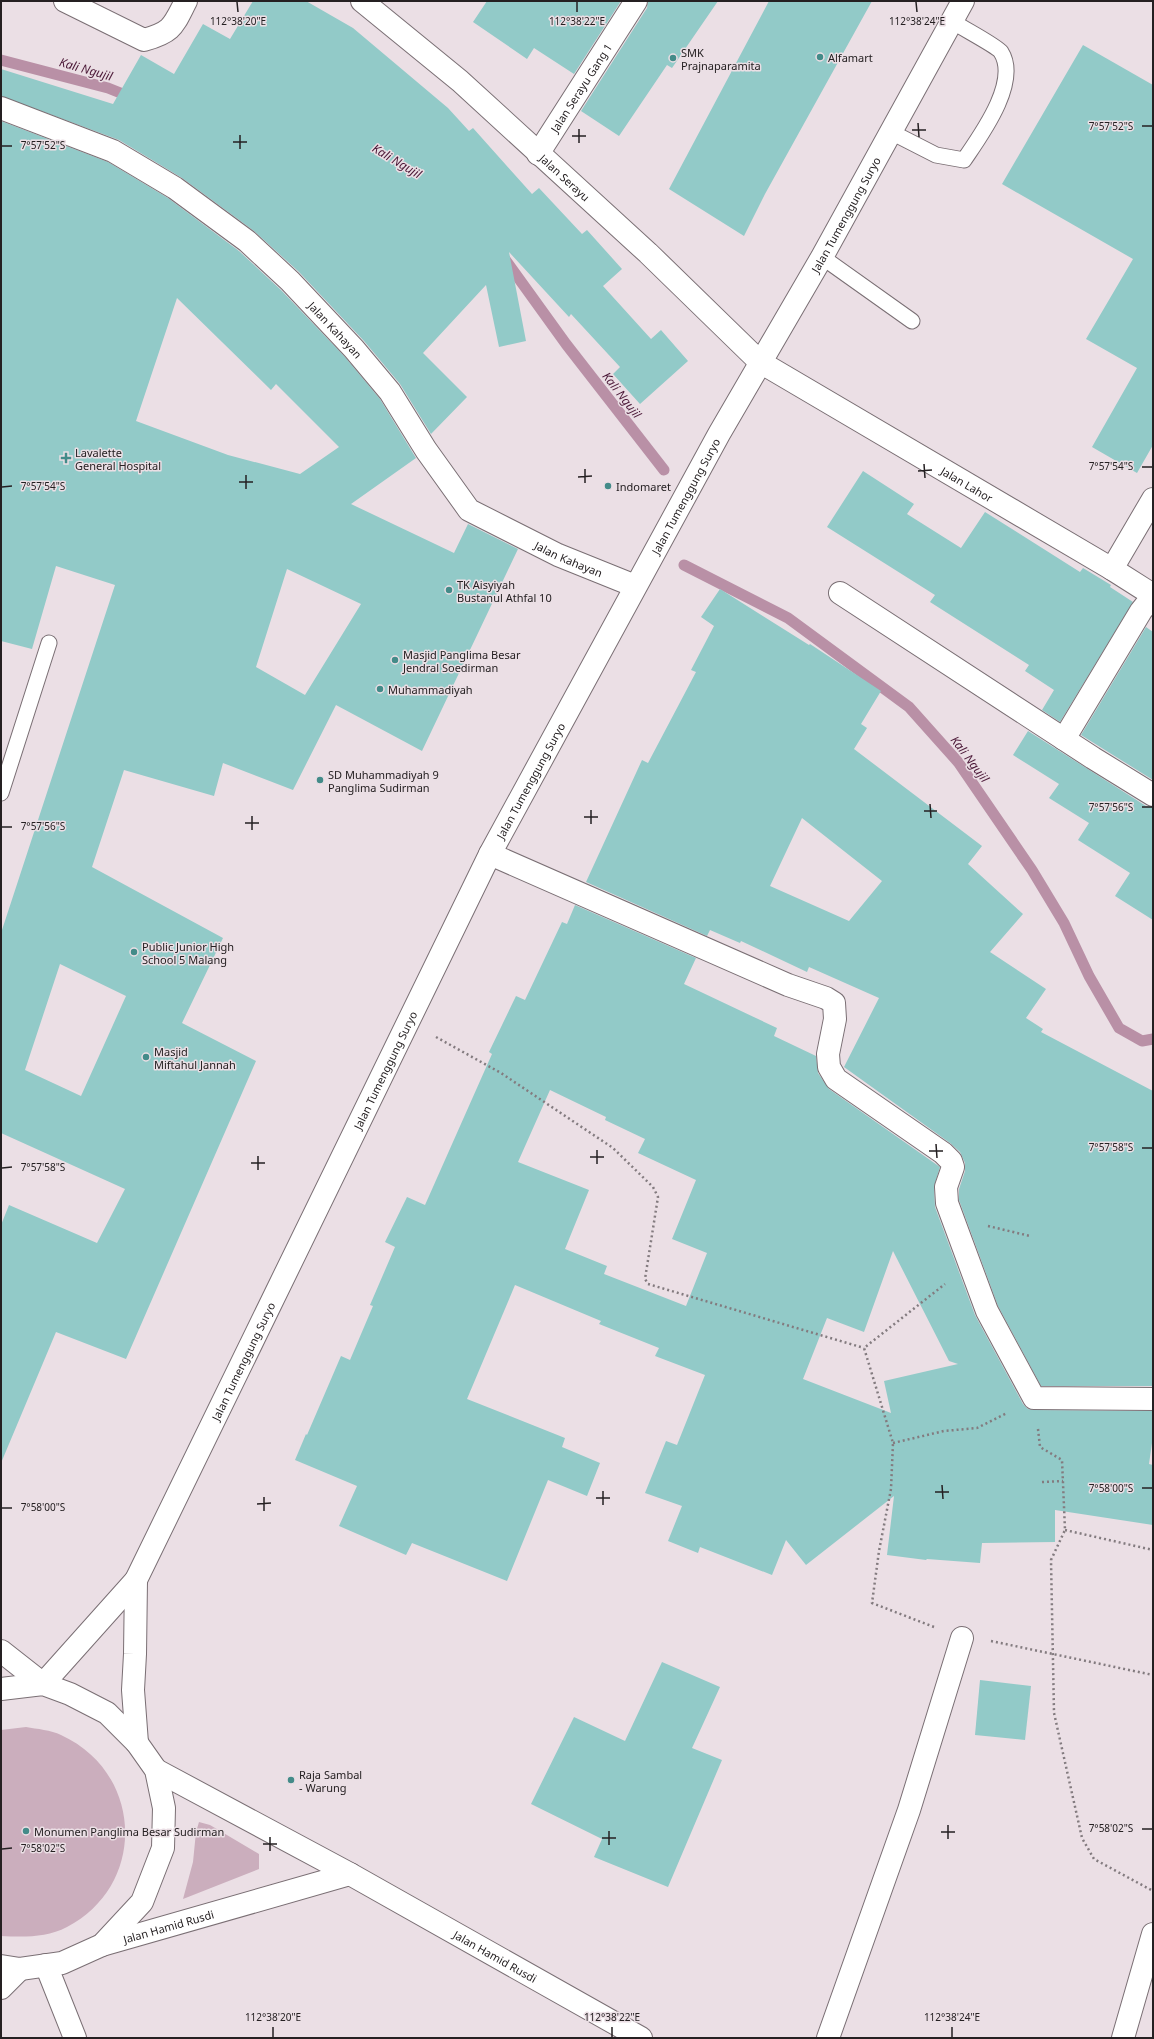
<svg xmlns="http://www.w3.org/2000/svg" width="1154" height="2039" viewBox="0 0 1154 2039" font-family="'Noto Sans',sans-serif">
<rect width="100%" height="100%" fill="#ebdfe5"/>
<g fill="#cbaebd">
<path d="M26 1727C37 1729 51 1730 61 1735 144 1773 147 1885 67 1927 46 1938 23 1937 1 1936V1730Z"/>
<path d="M199 1822 210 1825 259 1854V1869L183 1899 193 1862 196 1832Z"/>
</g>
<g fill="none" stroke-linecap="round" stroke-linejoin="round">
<g stroke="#b990a6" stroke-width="11">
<path d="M1 60 108 88 133 98"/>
<path d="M504 258 566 344 664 470"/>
<path d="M684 565 788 618 909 707 958 762 1032 870 1064 923 1089 976 1119 1028 1142 1041 1153 1039"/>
</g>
</g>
<g fill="#92cac8" fill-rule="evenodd">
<path d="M253 1H306L353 28 448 108 469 131 473 128 532 194 539 188 582 234 587 230 622 269 603 286 651 339 661 330 688 361 640 404 613 374 620 367 571 314 569 317 509 252 526 341 499 347 486 285 423 353 467 397 431 434 400 384 364 341 299 272 254 231 182 178 119 140 1 96V69L113 104 141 55 174 74 203 24 230 39Z"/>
<path d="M487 1H621L574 74 534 48 527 59 473 22Z"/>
<path d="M648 1H718L672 68 667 65 619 136 581 111 647 8Z"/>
<path d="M769 1H872L765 194 744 236 669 189Z"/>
<path d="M1083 45 1153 85V445L1137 473 1092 447 1137 368 1086 339 1133 259 1002 184Z"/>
<path d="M1 121 108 162 168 198 239 251 281 290 345 357 380 399 416 458 351 504 454 553 468 524 518 549 422 751 336 705 293 790 223 763 214 796 124 770 92 867 223 938 182 1023 256 1061 126 1359 56 1332 1 1463V1225L9 1205 97 1243 125 1189 1 1133V933L115 585 56 566 32 649 1 641ZM177 298 271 390 276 384 339 447 300 474 228 455 136 421ZM287 569 361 604 305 695 256 667ZM60 964 126 996 81 1096 25 1070Z"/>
<path d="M863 471 914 504 907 514 961 548 985 512 1080 572 1083 568 1111 585 1110 587 1133 602 1060 722 1042 710 1054 690 1025 671 1029 665 930 602 935 595 827 527Z"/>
<path d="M720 589 809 645 810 644 881 691 861 724 867 728 854 749 982 846 968 864 1023 914 990 952 1046 989 1026 1018 1043 1029 1041 1032 1153 1091V1386H1041L998 1306 959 1200V1189L965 1171V1163L960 1152 950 1143 844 1067 879 998 809 967 807 972 741 941 740 943 710 930 707 936 586 882 642 760 648 763 696 672 691 670 714 626 701 617ZM802 818 882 881 849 921 770 886Z"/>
<path d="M1146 627 1153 632V780L1081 735Z"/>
<path d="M1028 731 1146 806 1153 807V920L1115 896 1130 873 1078 840 1089 823 1049 798 1059 784 1013 755Z"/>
<path d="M575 905 696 958 684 984 777 1028 774 1036 816 1056 818 1073 829 1089 940 1167 934 1187 935 1207 975 1315 1023 1404 1028 1409 1034 1410 1153 1411V1436L1149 1464 1153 1465V1525L1055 1510V1542L982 1543 980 1563 927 1559 926 1560 887 1555 894 1496 806 1565 786 1540 772 1575 700 1547 698 1553 668 1541 682 1506 645 1493 666 1441 677 1445 705 1375 655 1356 659 1348 599 1324 601 1321 515 1285 467 1399 565 1438 562 1447 600 1463 587 1496 548 1480 507 1581 412 1543 406 1555 339 1526 357 1486 295 1460 306 1434 307 1435 341 1356 350 1360 373 1306 370 1305 395 1247 385 1242 407 1197 425 1205 492 1054 489 1052 516 996 525 1000 562 922 567 924ZM550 1090 606 1117 605 1120 645 1139 638 1153 696 1180 672 1239 707 1253 686 1306 604 1274 607 1266 565 1249 589 1190 518 1162ZM893 1251 949 1361 958 1364 884 1381 891 1413 803 1379 827 1318 864 1332Z"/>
<path d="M662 1662 720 1687 692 1748 722 1760 668 1887 594 1857 602 1839 531 1804 574 1717 625 1741Z"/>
<path d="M980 1680 1031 1686 1025 1740 975 1735Z"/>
</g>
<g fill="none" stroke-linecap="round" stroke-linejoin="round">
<defs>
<g id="service">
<path d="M891 132 936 155 964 160C981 135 1020 82 1001 52 997 46 960 27 952 21"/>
<path d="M822 257 912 321"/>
<path d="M1 793 49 643"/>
</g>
<g id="minor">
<path d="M65 1 144 40C173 32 173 26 186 1"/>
<path id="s1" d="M362 1 460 81 648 253 760 362 1112 569 1153 595"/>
<path id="s2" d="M1 108 113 151 175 188 247 241 290 281 354 349 390 392 426 450 469 510 558 555 635 586"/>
<path id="s3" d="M538 154 636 1"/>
<path d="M1112 569 1153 499"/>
<path d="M840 593 1093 758 1153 795"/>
<path d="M1064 739 1141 611 1153 596"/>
<path d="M490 854 788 985 826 998 834 1003 835 1019 828 1054 829 1067 836 1079 943 1153 951 1161 953 1167 946 1187 947 1203 987 1311 1034 1398 1153 1399"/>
<path d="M46 1965 75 2038"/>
<path d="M828 2038 909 1810 962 1638"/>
<path d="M1123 2038 1153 1934"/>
</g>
<g id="tertiary">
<path id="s4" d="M156 1770 350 1874 641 2038"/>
<path id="s5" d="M102 1945 350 1874"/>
</g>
<path id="secondary" d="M1 1651 43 1684"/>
<g id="trunk">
<path d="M136 1580 135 1654 133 1690 137 1743"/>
<path id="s6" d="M43 1684 136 1580 490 854 719 434 822 257 963 1"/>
<path d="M1 1689 43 1684 70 1694 107 1713 137 1743 156 1770 164 1808 163 1848 142 1902 102 1945 62 1963 20 1969 1 1966"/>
<path d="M1 1988 20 1969"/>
</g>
</defs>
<use href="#service" stroke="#7a6f74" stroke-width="17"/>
<use href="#minor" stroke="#7a6f74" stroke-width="24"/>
<use href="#tertiary" stroke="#7a6f74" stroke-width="24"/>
<use href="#secondary" stroke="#7a6f74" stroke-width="24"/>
<use href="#trunk" stroke="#7a6f74" stroke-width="24"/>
<g stroke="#837b7f" stroke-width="2.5" stroke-dasharray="2 3" stroke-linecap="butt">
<path d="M436 1037 501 1073 613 1148 653 1187 658 1197 645 1279 648 1284 864 1348"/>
<path d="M988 1226 1030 1236"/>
<path d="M1038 1429 1040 1447 1062 1460 1065 1530 1051 1560 1054 1713 1082 1838 1094 1859 1153 1891"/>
<path d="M893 1443 944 1431 977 1428 1007 1413"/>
<path d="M1042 1482 1063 1481"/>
<path d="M1065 1530 1153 1550"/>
<path d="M934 1627 872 1603 879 1551 891 1489 893 1443 864 1348 945 1284"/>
<path d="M991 1641 1153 1675"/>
</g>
<use href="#service" stroke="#fff" stroke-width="15"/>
<use href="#minor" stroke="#fff" stroke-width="22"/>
<use href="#tertiary" stroke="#fff" stroke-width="22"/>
<use href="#secondary" stroke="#fff" stroke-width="22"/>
<use href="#trunk" stroke="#fff" stroke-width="22"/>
</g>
<path fill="none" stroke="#252022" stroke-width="1.5" d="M237 2 238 12M577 2V12M916 2 917 12M918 123 919 137M1142 126H1152M579 129V143M912 130H926M240 135V149M572 136H586M233 142H247M2 146H12M924 464 925 478M1142 467H1152M585 469V483M918 471 932 470M246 475V489M578 477 592 476M239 482H253M2 487 12 486M930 804 931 818M1142 807H1152M591 810V824M924 811H937M252 816V830M584 817H598M245 823H259M2 827H12M936 1144 937 1158M1142 1148H1152M597 1150V1164M929 1151H943M258 1156V1170M590 1157H604M251 1163H265M2 1168 12 1167M942 1485 943 1499M1142 1488H1152M603 1491V1505M935 1492H949M264 1497V1511M596 1498H610M257 1504 271 1503M2 1508H12M948 1825V1839M1142 1829H1152M609 1831V1845M941 1832H955M270 1837V1851M602 1838H616M263 1844H277M2 1849 12 1848M273 2027V2037M612 2027V2037M952 2027V2037"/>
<g fill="#438b89" stroke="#ebdfe5" stroke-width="1.5">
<circle cx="820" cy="57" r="4"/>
<circle cx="673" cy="58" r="4"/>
<path d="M64 452h4v4h4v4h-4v4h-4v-4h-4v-4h4z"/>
<circle cx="608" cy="486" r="4"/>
<circle cx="449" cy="590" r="4"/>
<circle cx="395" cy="660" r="4"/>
<circle cx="380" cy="689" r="4"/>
<circle cx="320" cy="780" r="4"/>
<circle cx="134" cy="952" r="4"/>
<circle cx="146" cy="1057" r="4"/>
<circle cx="291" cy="1780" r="4"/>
<circle cx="26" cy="1831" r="4"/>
</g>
<g text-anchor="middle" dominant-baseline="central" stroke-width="3" stroke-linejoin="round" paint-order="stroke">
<g font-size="11" fill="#252022" stroke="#ebdfe5" text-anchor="start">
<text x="681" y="52">SMK<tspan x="681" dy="13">Prajnaparamita</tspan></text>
<text x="828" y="57">Alfamart</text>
<text x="75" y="452">Lavalette<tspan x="75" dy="13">General Hospital</tspan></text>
<text x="616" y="486">Indomaret</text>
<text x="457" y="584">TK Aisyiyah<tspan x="457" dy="13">Bustanul Athfal 10</tspan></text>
<text x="403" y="654">Masjid Panglima Besar<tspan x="403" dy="13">Jendral Soedirman</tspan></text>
<text x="388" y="689">Muhammadiyah</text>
<text x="328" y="774">SD Muhammadiyah 9<tspan x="328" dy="13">Panglima Sudirman</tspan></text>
<text x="142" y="946">Public Junior High<tspan x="142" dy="13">School 5 Malang</tspan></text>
<text x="154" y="1051">Masjid<tspan x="154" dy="13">Miftahul Jannah</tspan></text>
<text x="299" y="1774">Raja Sambal<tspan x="299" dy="13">- Warung</tspan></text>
<text x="34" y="1831">Monumen Panglima Besar Sudirman</text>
</g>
<g font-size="11" fill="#252022" stroke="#ebdfe5">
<text stroke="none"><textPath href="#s3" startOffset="79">Jalan Serayu Gang 1</textPath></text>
<text stroke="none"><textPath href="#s1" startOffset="269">Jalan Serayu</textPath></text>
<text stroke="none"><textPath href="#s6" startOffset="1679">Jalan Tumenggung Suryo</textPath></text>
<text stroke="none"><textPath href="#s2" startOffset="407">Jalan Kahayan</textPath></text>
<text stroke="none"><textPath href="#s1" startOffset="778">Jalan Lahor</textPath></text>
<text stroke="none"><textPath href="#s6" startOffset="1355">Jalan Tumenggung Suryo</textPath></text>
<text stroke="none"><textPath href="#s2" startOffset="743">Jalan Kahayan</textPath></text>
<text stroke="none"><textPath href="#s6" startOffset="1031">Jalan Tumenggung Suryo</textPath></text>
<text stroke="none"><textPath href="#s6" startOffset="707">Jalan Tumenggung Suryo</textPath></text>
<text stroke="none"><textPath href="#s6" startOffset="383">Jalan Tumenggung Suryo</textPath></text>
<text stroke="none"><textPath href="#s5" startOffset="69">Jalan Hamid Rusdi</textPath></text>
<text stroke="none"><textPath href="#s4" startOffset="387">Jalan Hamid Rusdi</textPath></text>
</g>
<g font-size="12" font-style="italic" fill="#4b1837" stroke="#ebdfe5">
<text transform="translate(86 69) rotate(16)">Kali Ngujil</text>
<text transform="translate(397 161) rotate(31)">Kali Ngujil</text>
<text transform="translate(622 395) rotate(52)">Kali Ngujil</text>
<text transform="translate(970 759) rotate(53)">Kali Ngujil</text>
</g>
</g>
<g font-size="10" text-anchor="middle" fill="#252022" stroke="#ebdfe5" stroke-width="3" stroke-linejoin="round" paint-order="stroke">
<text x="238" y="25">112°38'20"E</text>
<text x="577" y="25">112°38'22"E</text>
<text x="917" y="25">112°38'24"E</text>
<text x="1111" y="130">7°57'52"S</text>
<text x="43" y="149">7°57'52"S</text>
<text x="1111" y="470">7°57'54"S</text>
<text x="43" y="490">7°57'54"S</text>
<text x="1111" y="811">7°57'56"S</text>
<text x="43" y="830">7°57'56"S</text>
<text x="1111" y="1151">7°57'58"S</text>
<text x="43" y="1171">7°57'58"S</text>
<text x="1111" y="1492">7°58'00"S</text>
<text x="43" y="1511">7°58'00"S</text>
<text x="1111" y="1832">7°58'02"S</text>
<text x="43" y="1852">7°58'02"S</text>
<text x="273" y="2021">112°38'20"E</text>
<text x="612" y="2021">112°38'22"E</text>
<text x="952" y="2021">112°38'24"E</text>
</g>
<rect width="1154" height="2039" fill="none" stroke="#252022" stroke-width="4"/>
</svg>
